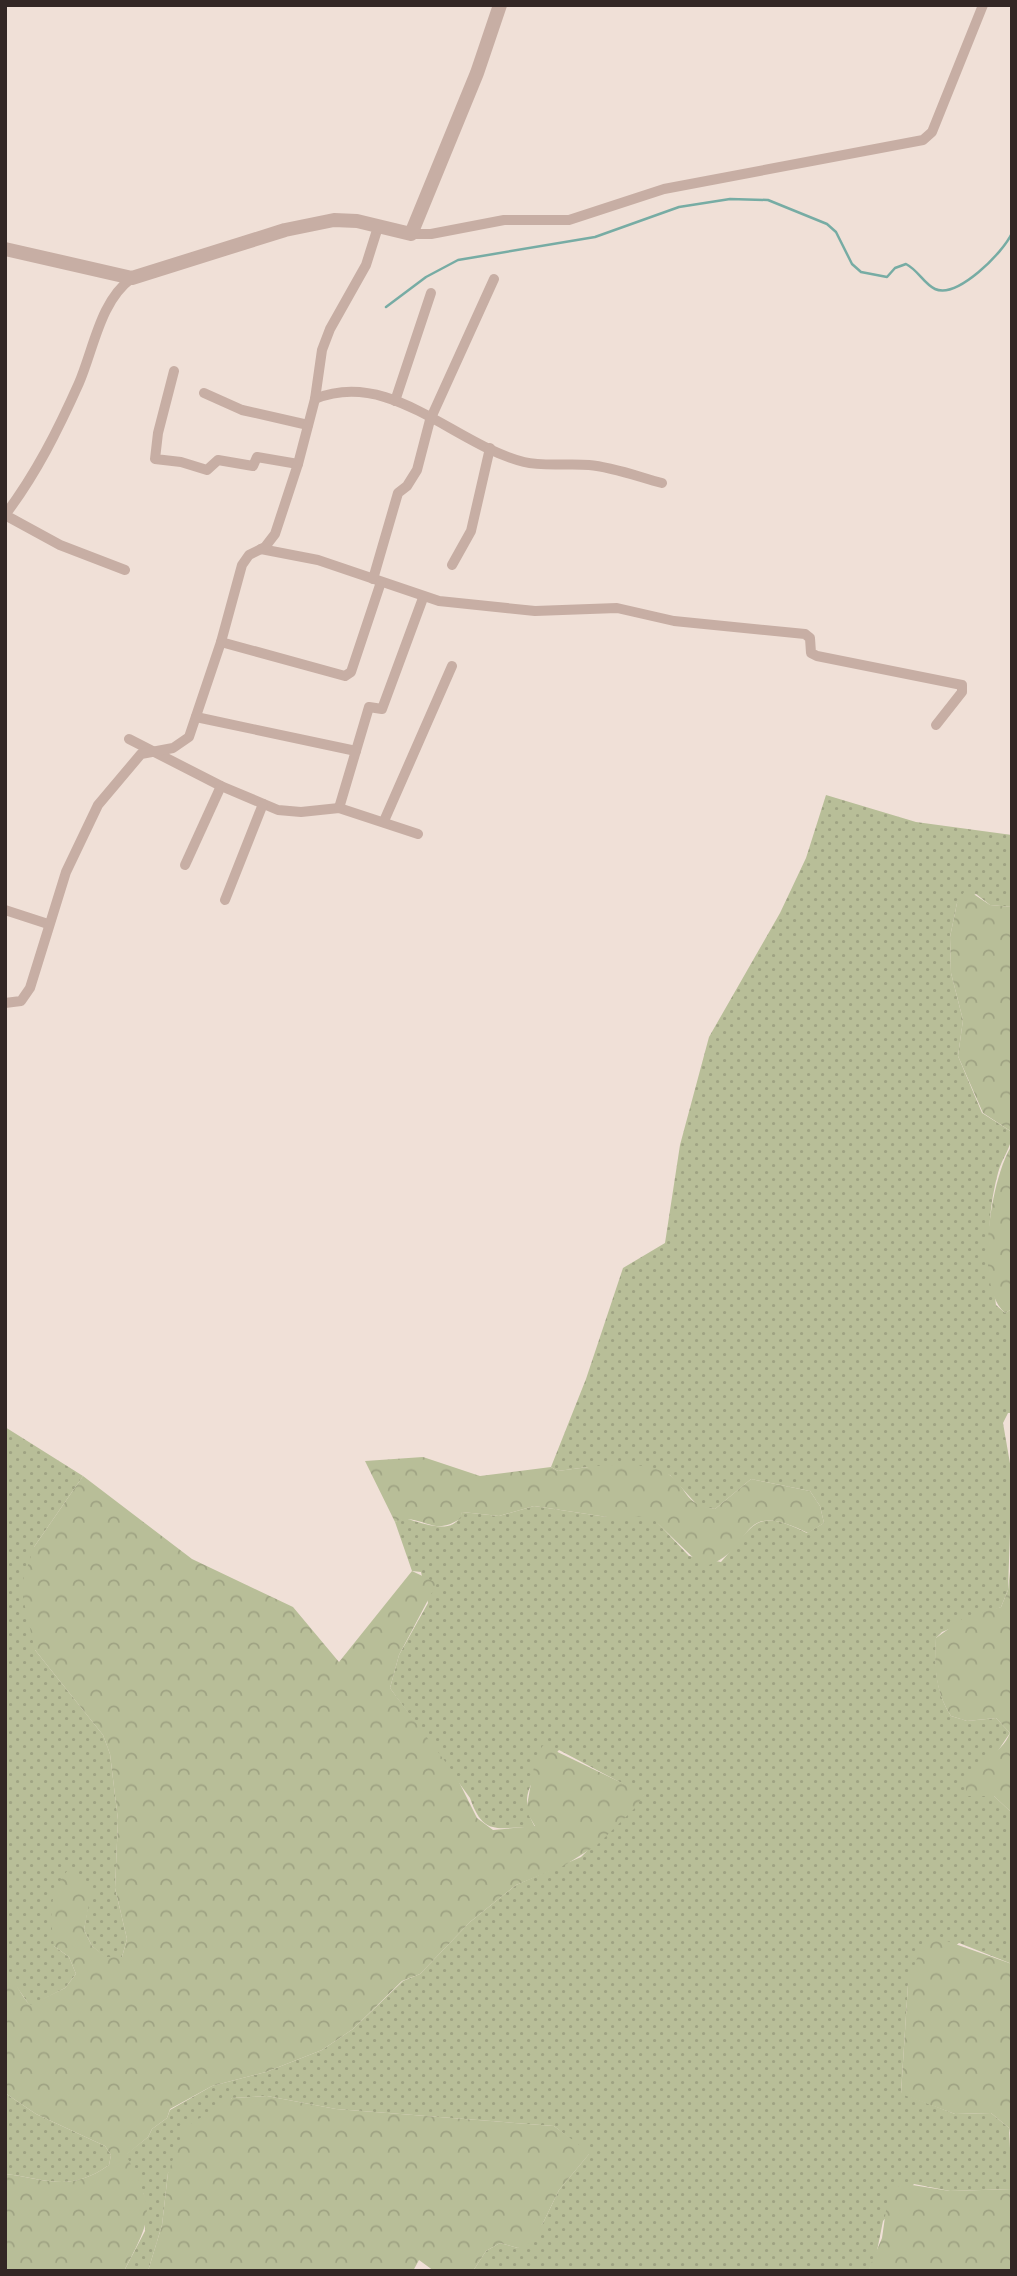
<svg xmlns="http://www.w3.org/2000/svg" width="1017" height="2276" viewBox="0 0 1017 2276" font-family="Rubik,sans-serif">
<defs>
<pattern id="grass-dots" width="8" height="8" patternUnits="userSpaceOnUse" patternTransform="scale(1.75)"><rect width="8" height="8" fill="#b8be98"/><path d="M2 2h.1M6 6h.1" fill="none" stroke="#9fa383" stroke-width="1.8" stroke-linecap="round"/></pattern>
<pattern id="forest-crowns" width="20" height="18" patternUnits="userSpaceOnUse" patternTransform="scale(1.75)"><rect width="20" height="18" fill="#b8be98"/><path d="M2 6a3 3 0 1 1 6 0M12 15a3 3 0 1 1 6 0" fill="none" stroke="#9fa383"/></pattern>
</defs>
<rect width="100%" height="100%" fill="#f0e0d7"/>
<g fill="url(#grass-dots)">
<path d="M826 795 916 822 1012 835V907L990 905 976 894 957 903 950 937 951 973 963 1020 958 1056 982 1113 1012 1132C1012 1148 1002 1157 998 1173 985 1222 989 1256 996 1305L1005 1313 1012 1309V1413H1008L1003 1423 1012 1475 1008 1590 1001 1607 942 1632 936 1638C935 1666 935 1692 951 1716L967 1721 996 1718 1010 1733 967 1796H994L1012 1813V1964L959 1943 908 1984 901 2093 955 2114 991 2113 1009 2128 1012 2189 950 2191 914 2184 883 2221 876 2256 868 2271H473L486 2251 500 2243 518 2248 543 2223 559 2190 589 2154 554 2126 336 2109 267 2096 232 2098 168 2173 162 2225 148 2271H124L145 2231 144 2195 125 2155 148 2137 152 2129 167 2118 170 2110 212 2086 266 2072 322 2050 353 2029 403 1981 420 1974 470 1922 516 1885 581 1857 644 1795 559 1750C536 1776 515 1792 535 1827 500 1826 484 1839 470 1798L390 1688 399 1655 428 1603 421 1572 412 1571 395 1522 404 1518C420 1522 455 1538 462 1512L499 1516 534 1506 607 1517H652L689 1556 721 1562C755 1524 755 1507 807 1533L824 1523 820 1506 810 1491 751 1479 715 1509 699 1507 670 1475 588 1467 558 1471 551 1467 586 1379 623 1268 665 1243 680 1145 709 1037 780 913 806 858Z"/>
<path d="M5 1427 83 1476 34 1547 35 1650 103 1735 110 1754 118 1820 115 1888 127 1939 122 1957 106 1958 92 1946 84 1930 90 1894 54 1946 69 1957 76 1974 65 1988 30 2006 5 1970Z"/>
<path d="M5 2093 36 2114 105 2146 111 2155 109 2165C69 2193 49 2179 5 2174Z"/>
</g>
<g fill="url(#forest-crowns)">
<path d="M966 889 990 905 1012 907V1132L983 1113 958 1056 963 1020 951 973 950 937 957 903Z"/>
<path d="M1012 1145V1309L1005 1313C973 1286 991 1177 1012 1145Z"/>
<path d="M423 1457 480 1476 551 1467 558 1471C591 1467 637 1458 668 1474 688 1486 682 1505 715 1509L751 1479 810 1491 820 1506 824 1523 808 1533C733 1496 759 1551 703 1567L651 1517H607L534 1506 499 1516 462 1512 461 1518C432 1539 420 1511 395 1522L365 1461Z"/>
<path d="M83 1476 192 1559 293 1607 339 1662 412 1571 437 1583 399 1655 390 1688 456 1776 477 1818 493 1830 535 1826 526 1811 535 1761 543 1745 645 1794 634 1809 597 1845 565 1865 516 1885 470 1922 420 1974 402 1981 353 2029 322 2050 266 2072 212 2086 170 2109 167 2118 152 2129 148 2137 126 2155C156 2211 152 2217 124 2271H5V2174C48 2179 69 2193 109 2165L111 2155 105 2146 36 2114 5 2093V1970C16 1980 20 1995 30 2005L65 1988 76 1974 69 1957 54 1946C50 1917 48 1892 68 1870L84 1877 91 1894 84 1930 92 1946 106 1957H122L127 1939 115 1888 118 1820 110 1754 103 1735 35 1650 23 1598V1580L34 1547Z"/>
<path d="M1012 1553V1813L994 1796H967L964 1777C978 1759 1001 1756 1010 1733L996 1718 967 1721 951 1716C935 1692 934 1665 936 1638L965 1617 1001 1607 1008 1590Z"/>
<path d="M941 1939 1012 1964V2142L1009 2128 991 2113 955 2114 901 2094 908 1984 923 1941Z"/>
<path d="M267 2096 336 2109 554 2126 590 2153 559 2190 543 2223 527 2245 518 2248 500 2243 486 2251 473 2271H434L419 2260 413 2271H148L162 2225 168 2173 184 2128 232 2098Z"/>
<path d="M906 2184 950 2191 1012 2189V2271H868L882 2238 889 2189Z"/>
</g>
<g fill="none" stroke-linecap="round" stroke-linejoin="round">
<path stroke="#77aca4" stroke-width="2.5" d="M386 307 426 277 458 260 595 237 679 207 730 199 768 200 827 224 836 232 852 264 861 272 887 277 895 268 906 264C918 270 924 284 935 289 957 299 1003 253 1012 233"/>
<g stroke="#c7aea4" stroke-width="10">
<path d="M411 234H431L504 220H569L664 189 923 140 932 132 983 5"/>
<path d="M174 371 158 433 155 459 181 462 207 470 218 460 253 466 257 457 298 464"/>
<path d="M204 393 242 410 308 425"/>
<path d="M315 399C390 368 455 445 524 462 544 467 568 463 589 465 613 467 639 477 662 483"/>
<path d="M395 401 431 293"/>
<path d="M261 549 318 560 439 601 535 611 617 608 674 621 805 634 810 638 811 653 817 656 962 685V692L936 725"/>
<path d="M452 565 471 531 490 448"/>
<path d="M125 570 60 545 5 515C36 474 58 430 79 383 94 348 100 301 132 278"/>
<path d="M373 579 398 493 407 486 417 470 430 420 494 279"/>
<path d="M221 642 345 676 351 672 381 582"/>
<path d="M196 717 356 751"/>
<path d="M129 739 221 786 278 810 301 812 339 808 418 834"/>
<path d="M339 808 369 707 382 709 423 598"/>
<path d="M384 821 452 666"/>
<path d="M185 865 221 786"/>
<path d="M225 900 263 804"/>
<path d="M5 910 48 924"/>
<path d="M5 1003 21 1001 30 988 66 872 98 805 141 754 173 748 189 737 221 642 242 565 249 555 265 547 275 534 298 464 315 399 322 350 330 329 366 265 378 227"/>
</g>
<path stroke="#c7aea4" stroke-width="14" d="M5 249 132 278 285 230 334 220 357 221 411 234 477 73 500 5"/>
</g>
<rect width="1017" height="2276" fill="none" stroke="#332725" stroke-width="14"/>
</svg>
